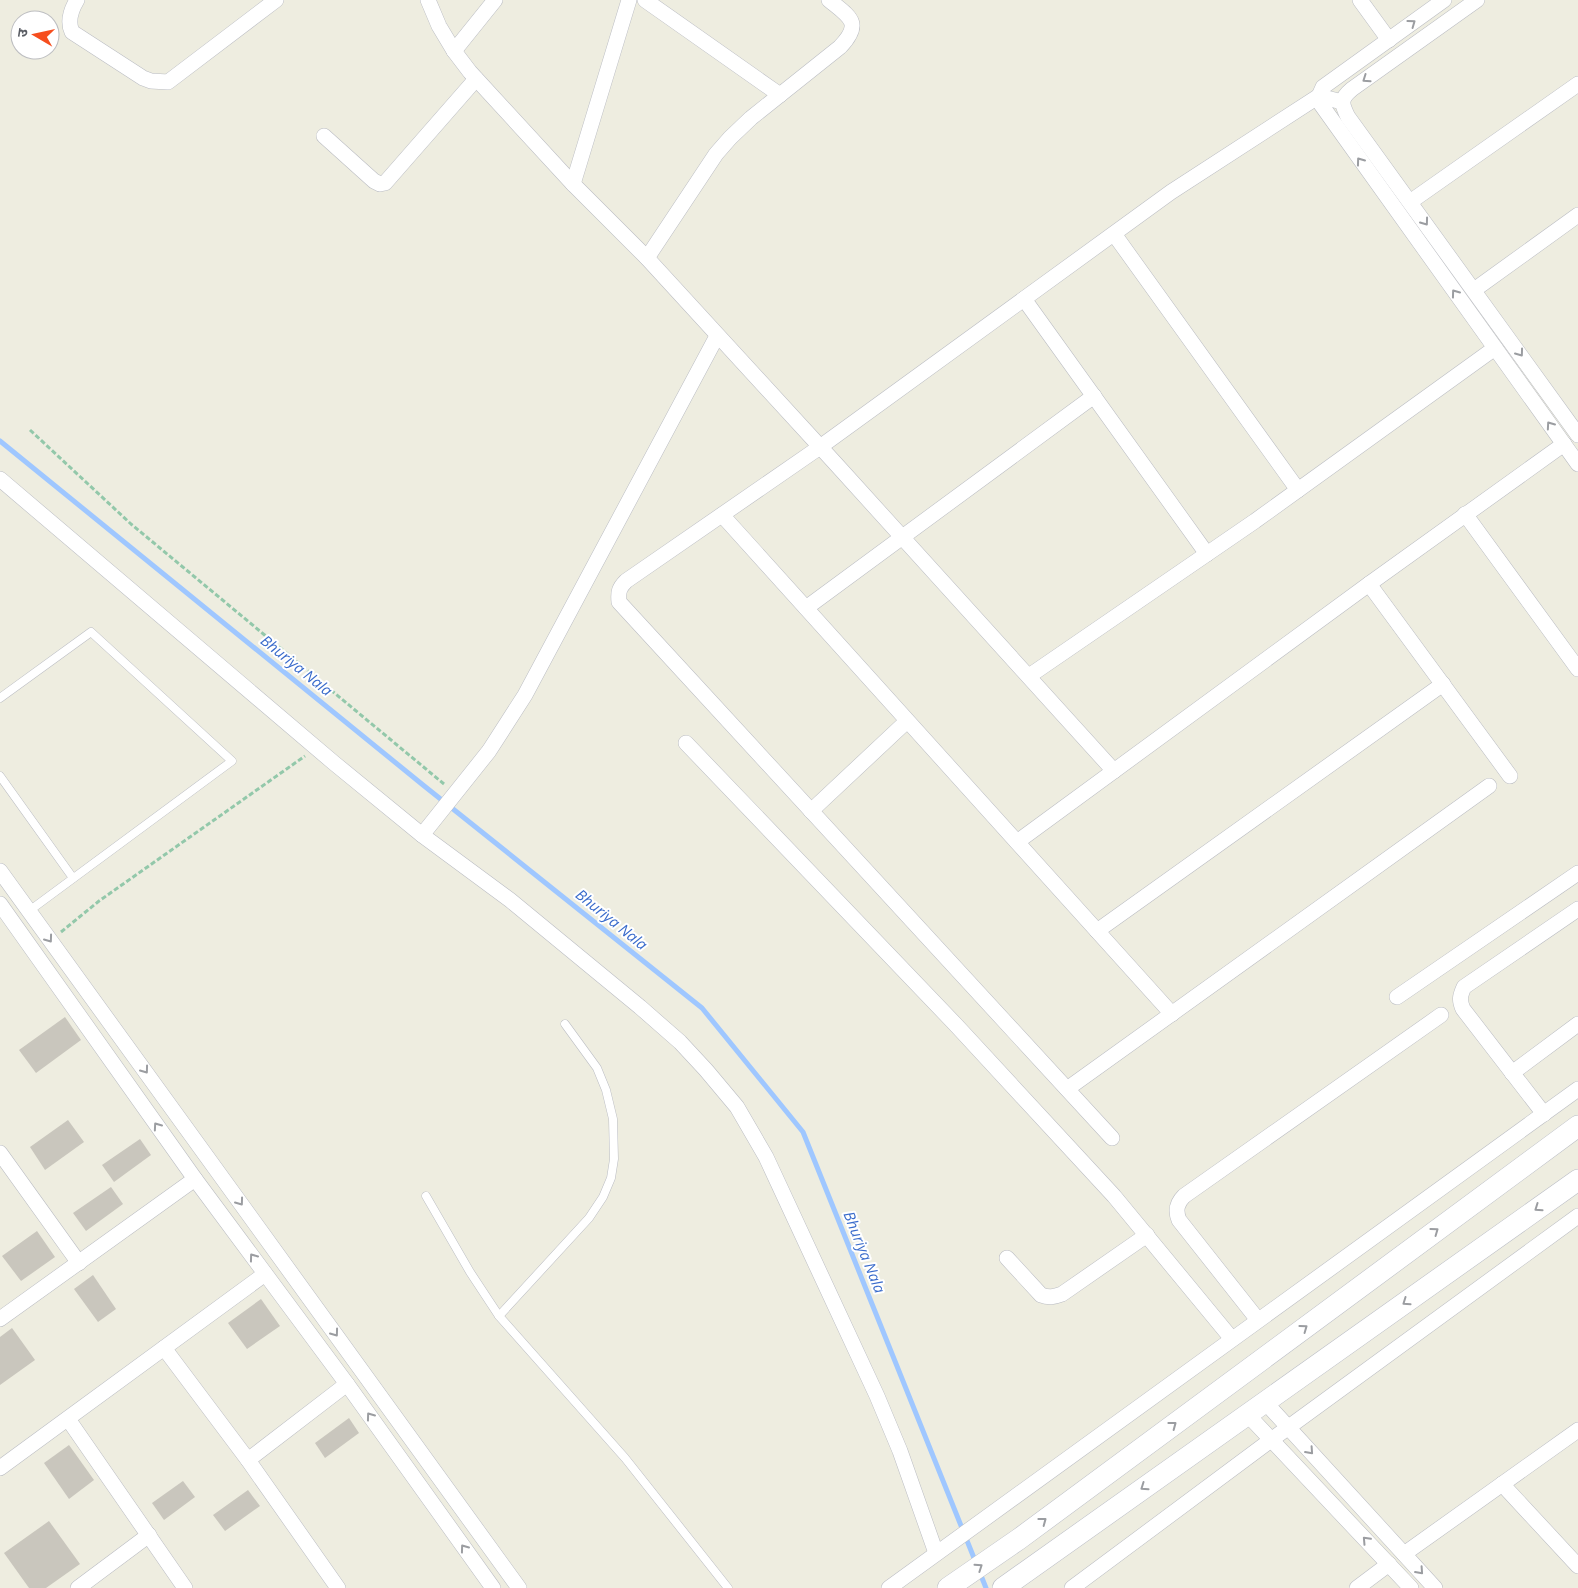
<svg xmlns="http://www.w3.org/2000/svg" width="1578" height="1588" viewBox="0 0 1578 1588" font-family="'Open Sans','Noto Sans Devanagari',sans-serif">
<rect width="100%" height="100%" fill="#eeede0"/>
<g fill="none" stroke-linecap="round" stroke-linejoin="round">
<g stroke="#9fc7ff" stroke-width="5">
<path d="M0 441 423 785 702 1008 803 1132 976 1563"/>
<path d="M980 1573 986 1588"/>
</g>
</g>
<g fill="#c9c6bd">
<path d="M65 1017 81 1040 36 1073 19 1050Z"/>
<path d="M68 1120 84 1142 45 1170 30 1147Z"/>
<path d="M140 1139 151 1155 114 1182 102 1165Z"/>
<path d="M111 1187 123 1204 86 1231 73 1213Z"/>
<path d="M37 1231 55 1257 21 1281 2 1256Z"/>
<path d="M93 1275 116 1309 98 1322 74 1289Z"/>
<path d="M261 1299 280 1326 247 1349 228 1323Z"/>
<path d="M12 1328 35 1360 0 1385V1337Z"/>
<path d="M349 1418 359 1433 325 1458 315 1443Z"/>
<path d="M69 1445 94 1480 69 1499 44 1463Z"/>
<path d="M183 1481 195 1497 164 1520 152 1503Z"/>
<path d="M248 1490 260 1506 225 1531 213 1515Z"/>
<path d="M49 1521 80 1564 46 1588H29L4 1553Z"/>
</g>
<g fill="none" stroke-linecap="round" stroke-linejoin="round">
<defs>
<g id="lane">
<path d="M0 698 91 632 232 761 29 911"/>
<path d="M0 776 73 878"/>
<path d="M426 1196 470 1272 499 1316 625 1458 728 1588"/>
<path d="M499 1316 589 1218 603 1197 611 1178 614 1159 613 1119 606 1090 597 1068 565 1024"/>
</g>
<g id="street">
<path d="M77 0C71 10 67 21 72 32L143 78 151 81 168 82 276 0"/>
<path d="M428 0 439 26 454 51 470 72 573 184 647 258 835 463 1114 771"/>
<path d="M645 0 780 95"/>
<path d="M1360 0 1389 40"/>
<path d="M1444 0 1323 87 1319 96 1320 103 1578 464"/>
<path d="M1477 0 1352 89C1340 99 1341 103 1348 117L1578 435"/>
<path d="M454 51 495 0"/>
<path d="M324 136 374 181 380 184 385 183 476 79"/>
<path d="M573 184 629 0"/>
<path d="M1410 202 1578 84"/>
<path d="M1114 234 1298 490"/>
<path d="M647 258 716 154 730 138 751 118 840 47C863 23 850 17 829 0"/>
<path d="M1474 290 1578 215"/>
<path d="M1024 299 1207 554"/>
<path d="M0 479 334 763 422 835 510 900 640 1007 680 1042 706 1070 737 1107 766 1157 877 1396 900 1451 936 1553"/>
<path d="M1465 514 1578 669"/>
<path d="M722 515 1172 1014"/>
<path d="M1369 584 1510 776"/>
<path d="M806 608 1094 396"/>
<path d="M1029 676 1255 521 1495 348"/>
<path d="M686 743 956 1025 1114 1196 1232 1339"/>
<path d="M811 811 907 721"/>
<path d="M422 835 489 751 525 695 717 336"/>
<path d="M1017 842 1369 584 1564 444"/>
<path d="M0 871 519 1588"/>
<path d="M0 904 195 1179 347 1384 493 1588"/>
<path d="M1097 931 1443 684"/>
<path d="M1397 997 1578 873"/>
<path d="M1512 1073 1578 1024"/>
<path d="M1067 1089 1489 786"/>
<path d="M1544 1114 1463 1009C1459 1000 1460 996 1464 987L1578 909"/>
<path d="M1112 1138 619 602C618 592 619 588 626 581L820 447 1171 192 1319 96 1342 102"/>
<path d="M0 1153 79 1263"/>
<path d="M1007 1258 1041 1295C1049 1298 1054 1297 1062 1294L1147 1235"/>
<path d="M0 1319 195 1179"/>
<path d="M1258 1320 1179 1220C1175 1210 1177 1203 1184 1196L1441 1015"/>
<path d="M164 1348 248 1460 338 1588"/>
<path d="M1265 1402 1435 1588"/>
<path d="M1247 1414 1411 1588"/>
<path d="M68 1419 185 1588"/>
<path d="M248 1460 347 1384"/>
<path d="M0 1468 265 1274"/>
<path d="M1502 1484 1578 1566"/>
<path d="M1404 1554 1578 1430"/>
<path d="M78 1588 149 1535"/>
<path d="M889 1588 1578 1089"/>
<path d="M1072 1588 1271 1440 1578 1216"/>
<path d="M1357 1588 1389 1564"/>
</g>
<g id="secondary">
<path d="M948 1588 1019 1539 1578 1126"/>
<path d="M1003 1588 1578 1180"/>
</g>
</defs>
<use href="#lane" stroke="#bbbdc3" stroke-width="9"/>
<use href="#street" stroke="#bbbdc3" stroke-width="16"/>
<use href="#secondary" stroke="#bbbec6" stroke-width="22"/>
<g stroke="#93c8aa" stroke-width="3" stroke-dasharray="5 2.5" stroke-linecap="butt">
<path d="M30 430 131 524 444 784"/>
<path d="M61 932 99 901 305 756"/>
</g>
<use href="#lane" stroke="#fff" stroke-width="8"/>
<use href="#street" stroke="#fff" stroke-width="15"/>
<use href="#secondary" stroke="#fff" stroke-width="21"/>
</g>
<defs><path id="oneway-chevron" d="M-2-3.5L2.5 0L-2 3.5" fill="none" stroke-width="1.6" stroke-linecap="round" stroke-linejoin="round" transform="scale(1.25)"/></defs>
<g stroke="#9b9da1">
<use href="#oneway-chevron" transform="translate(1412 23) rotate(-36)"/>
<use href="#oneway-chevron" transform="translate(1366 79) rotate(145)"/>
<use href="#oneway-chevron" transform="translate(1360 161) rotate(-126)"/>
<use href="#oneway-chevron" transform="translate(1425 222) rotate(54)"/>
<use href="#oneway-chevron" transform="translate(1455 293) rotate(-126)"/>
<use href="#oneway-chevron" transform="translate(1520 353) rotate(54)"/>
<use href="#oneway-chevron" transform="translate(1550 425) rotate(-125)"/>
<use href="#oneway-chevron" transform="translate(49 939) rotate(54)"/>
<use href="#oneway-chevron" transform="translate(145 1070) rotate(54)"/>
<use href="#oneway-chevron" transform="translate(157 1126) rotate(-125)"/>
<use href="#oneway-chevron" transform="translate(240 1202) rotate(54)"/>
<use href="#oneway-chevron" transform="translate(1538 1208) rotate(145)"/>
<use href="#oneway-chevron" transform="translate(1435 1231) rotate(-36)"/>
<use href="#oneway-chevron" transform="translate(253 1257) rotate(-126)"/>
<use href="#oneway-chevron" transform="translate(1406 1302) rotate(145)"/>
<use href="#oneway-chevron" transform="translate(1304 1328) rotate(-36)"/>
<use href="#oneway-chevron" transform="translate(335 1333) rotate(54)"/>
<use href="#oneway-chevron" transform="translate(370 1416) rotate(-126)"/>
<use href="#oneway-chevron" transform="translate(1173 1425) rotate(-37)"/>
<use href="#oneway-chevron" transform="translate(1310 1451) rotate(48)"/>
<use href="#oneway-chevron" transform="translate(1144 1487) rotate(145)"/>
<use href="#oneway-chevron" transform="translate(1043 1521) rotate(-37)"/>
<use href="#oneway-chevron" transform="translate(1366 1540) rotate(-133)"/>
<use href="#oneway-chevron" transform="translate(464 1548) rotate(-126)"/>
<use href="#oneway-chevron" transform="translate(979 1567) rotate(-34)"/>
<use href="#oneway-chevron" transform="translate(1420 1571) rotate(48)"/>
</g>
<g text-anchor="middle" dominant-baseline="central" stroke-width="4" stroke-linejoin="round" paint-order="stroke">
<g font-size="15" font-style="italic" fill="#396bcb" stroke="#fff">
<text transform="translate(297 665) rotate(39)">Bhuriya Nala</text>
<text transform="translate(612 919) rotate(39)">Bhuriya Nala</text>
<text transform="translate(865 1252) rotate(68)">Bhuriya Nala</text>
</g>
</g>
<g transform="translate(35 35) rotate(279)"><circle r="24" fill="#ffffff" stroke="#bdbec1"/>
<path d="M0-4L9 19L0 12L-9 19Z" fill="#f64e1e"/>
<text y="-8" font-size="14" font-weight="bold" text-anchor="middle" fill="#595c63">उ</text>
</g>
</svg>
